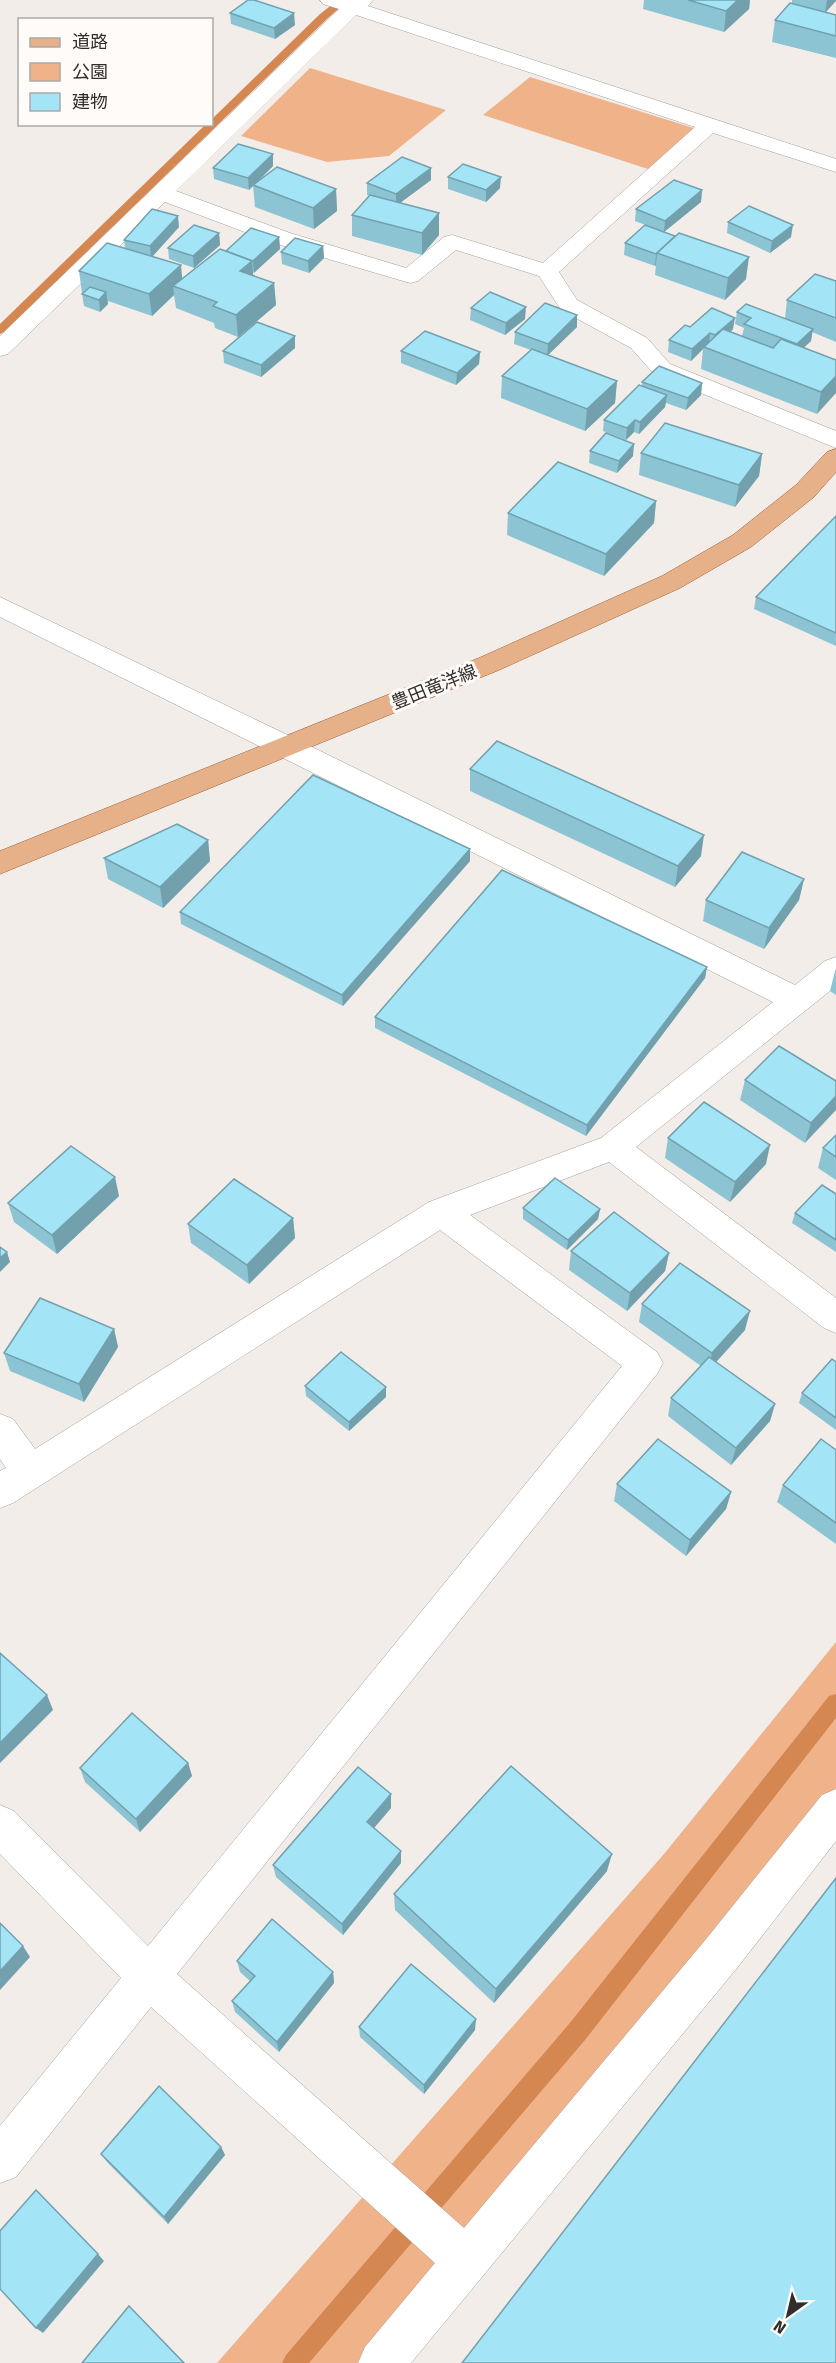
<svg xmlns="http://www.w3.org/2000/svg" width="836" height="2363" viewBox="0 0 836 2363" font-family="'Fira Sans','Noto Sans JP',sans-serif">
<rect width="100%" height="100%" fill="#f3ede9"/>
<g fill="#f0b289">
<path d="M310 68 446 110 389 156 327 162 241 136Z"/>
<path d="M530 77 703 131 657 172 483 115Z"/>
<path d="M836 1642V1809L370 2363H217L664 1854Z"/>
</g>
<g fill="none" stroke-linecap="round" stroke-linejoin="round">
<g fill="#d48751" fill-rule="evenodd">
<path d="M338 0H349L328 18 4 332 0 334V324L206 124H212V119L320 14Z"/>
<path d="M836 1694V1718L585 2040 309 2363H282L286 2355 569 2024 829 1696Z"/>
</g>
<defs>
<g id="minor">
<path d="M320 0H373L368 6 836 159V172L713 133 559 272 577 300 647 338 670 364 836 431V448L654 374 631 348 561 310 539 276 456 250 418 281 410 283 274 243 165 202 8 354 0 356V336L339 9 323 4ZM356 15 695 127 543 263 452 235 444 237 406 268 290 233 176 191Z"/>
<path d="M0 597 298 740 795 985 825 961 836 957V986L636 1147 836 1298V1333L824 1328 609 1162 470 1215 657 1352 663 1363 657 1374 177 1974 464 2228 707 1938 822 1795 836 1789V1841L737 1968 411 2363H358L365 2347 435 2263 151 2007 16 2177 0 2183V2126L121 1978 0 1854V1805L14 1811 148 1946 622 1366 440 1230 13 1503 0 1508V1471L6 1468 0 1459V1414L13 1419 35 1449 429 1202 601 1138 773 1002 0 617Z"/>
</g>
<path id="major" d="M836 449V472L814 497 751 547 680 588 499 670 0 874V851L479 658 662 576 733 535 796 485 827 452Z"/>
</defs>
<use href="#minor" stroke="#a49e9b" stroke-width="1"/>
<use href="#major" stroke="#9c6136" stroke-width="1"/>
<use href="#minor" fill="#fff" fill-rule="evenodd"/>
<use href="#major" fill="#e6b189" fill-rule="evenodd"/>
</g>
<g fill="#8cc4d4">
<path d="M644 0H750L749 9 724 32 643 9Z"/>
<path d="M792 0H836L826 12 836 15V58L772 42 775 20 792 4Z"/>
<path d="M230 13 295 25 275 39 231 24Z"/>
<path d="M273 154V166L254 185 336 189 337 211 314 229 255 207 253 185 249 190 214 179 213 168Z"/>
<path d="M448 177 500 188 486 202 448 189Z"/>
<path d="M431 180 400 203 439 235 422 255 352 236V215L369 195H367V183Z"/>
<path d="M702 190 701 202 664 232 746 279 725 300 655 275 656 265 655 266 624 255 625 243 648 226 635 221 636 209Z"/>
<path d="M728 222 791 237 770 253 727 233Z"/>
<path d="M179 227 152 257 182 279 226 251 279 237 280 249 253 273V276L274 283 276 305 238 337 215 328 214 323 176 308 174 295 152 316 108 301V304L100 312 84 306 82 294 83 293H82L79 271 125 248 124 240Z"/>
<path d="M219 233 220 245 194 268 169 259 168 248Z"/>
<path d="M323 246 324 258 309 273 282 264 281 252Z"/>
<path d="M836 281V342L812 332 811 341 803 348 836 360 817 414 701 369 703 349 691 361 668 352 669 340 690 327 733 329 731 332 742 336 744 328 735 324 737 312 785 318 787 300Z"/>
<path d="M471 308 525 319 505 335 470 320Z"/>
<path d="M577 315V327L548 355 617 381 615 403 585 431 501 398 502 376 531 350 514 344 515 332Z"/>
<path d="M295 336V348L261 377 224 363 223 351Z"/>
<path d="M401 351 480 352 479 364 456 385 401 363Z"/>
<path d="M642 382 702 383 701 395 686 410 666 403 665 407 639 434 634 432 626 440 603 431 604 420 642 386Z"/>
<path d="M590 451 633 456 617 473 589 463Z"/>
<path d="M641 453 762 454 759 476 735 507 639 475Z"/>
<path d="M656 501 654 523 604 576 507 535 508 513Z"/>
<path d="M836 516V646L754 609 756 597Z"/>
<path d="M470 769 701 856 675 887 470 791Z"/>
<path d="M208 840 210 861 163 908 108 879 104 858Z"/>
<path d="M470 849V861L343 1006 181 924 180 912Z"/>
<path d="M804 879 799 900 764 949 703 921 706 900Z"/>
<path d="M707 967 705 978 586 1136 375 1028V1017Z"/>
<path d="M836 969V995L830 991 835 971Z"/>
<path d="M745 1080 836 1081 805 1143 740 1100Z"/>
<path d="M836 1135V1180L818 1168 823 1148Z"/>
<path d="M668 1138 766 1164 730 1202 665 1158Z"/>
<path d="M836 1194V1252L792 1223 795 1213Z"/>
<path d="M119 1196 57 1254 14 1222 8 1203Z"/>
<path d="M523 1208 600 1209 598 1219 567 1250 523 1219Z"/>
<path d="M293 1218 295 1238 249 1284 191 1243 188 1224Z"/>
<path d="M571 1251 669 1253 665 1271 627 1311 569 1270Z"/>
<path d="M642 1304 745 1330 716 1362 775 1404 770 1421 731 1465 668 1416 671 1398 701 1366 639 1322Z"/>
<path d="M114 1329 118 1347 84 1402 10 1371 4 1353Z"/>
<path d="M836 1362V1430L799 1403 802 1393Z"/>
<path d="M305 1386 386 1387V1397L349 1431 306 1396Z"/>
<path d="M836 1450V1544L777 1502 783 1485Z"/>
<path d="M617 1484 731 1492 726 1509 686 1556 614 1501Z"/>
<path d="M188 1763 192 1776 140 1832 85 1782 80 1768Z"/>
<path d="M391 1794V1808L374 1828 401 1851V1863L343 1935 276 1877 273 1865Z"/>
<path d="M607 1871 494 2003 395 1910 394 1894Z"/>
<path d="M237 1961 333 1972 334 1983 279 2052 235 2012 232 2001 250 1981 240 1972Z"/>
<path d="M359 2027 475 2030 424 2094 360 2037Z"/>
<path d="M221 2147 225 2155 168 2224 107 2162 101 2154Z"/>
</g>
<g fill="#72a0ad">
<path d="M738 0H750L749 9 724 32 726 11Z"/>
<path d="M827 0H836V1L825 13Z"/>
<path d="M294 13 295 25 275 39 274 28Z"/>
<path d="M273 154V166L249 190 248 178Z"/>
<path d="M431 168V180L396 206V194Z"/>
<path d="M501 177 500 188 486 202V190Z"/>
<path d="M336 189 337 211 314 229 313 208Z"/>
<path d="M702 190 701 202 664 232 665 221Z"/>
<path d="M439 213V235L422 255V233Z"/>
<path d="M178 216 179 227 151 258 150 246Z"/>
<path d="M793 225 791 237 770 253 772 241Z"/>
<path d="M219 233 220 245 194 268 193 256Z"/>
<path d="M675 236 657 253 656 265 655 266 656 254Z"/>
<path d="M279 237 280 249 254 273 253 261Z"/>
<path d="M323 246 324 258 309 273 308 261Z"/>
<path d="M749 257 746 279 725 300 728 278Z"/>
<path d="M252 261 254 283 240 271Z"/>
<path d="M181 265 183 287 173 286 174 295 152 316 149 294Z"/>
<path d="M274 283 276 305 238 337 236 315Z"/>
<path d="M106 292 108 304 100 312 99 300Z"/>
<path d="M526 307 525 319 505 335 506 323Z"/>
<path d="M577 315V327L547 356 548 344Z"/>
<path d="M735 318 733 329 714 347 715 335Z"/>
<path d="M813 329 811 341 795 356 797 344Z"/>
<path d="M710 333 709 345 704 347 703 349 691 361 692 349Z"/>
<path d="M295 336V348L261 377V365Z"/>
<path d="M480 352 479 364 456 385 457 373Z"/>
<path d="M836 376V393L817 414 821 392Z"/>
<path d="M617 381 615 403 585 431 587 409Z"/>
<path d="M702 383 701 395 686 410 688 398Z"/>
<path d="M667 395 665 407 639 434 640 422Z"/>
<path d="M635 420 634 432 626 440 627 428Z"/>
<path d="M634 444 633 456 617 473 619 461Z"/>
<path d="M762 454 759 476 735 507 739 485Z"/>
<path d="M656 501 654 523 604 576 606 554Z"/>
<path d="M704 835 701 856 675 887 678 866Z"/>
<path d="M208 840 210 861 163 908 160 887Z"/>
<path d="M470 849V861L343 1006 342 995Z"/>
<path d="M804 879 799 900 764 949 769 928Z"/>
<path d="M707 967 705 978 586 1136 587 1125Z"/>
<path d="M836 1096V1110L805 1143 811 1123Z"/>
<path d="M770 1145 766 1164 730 1202 735 1182Z"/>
<path d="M115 1177 119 1196 57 1254 52 1235Z"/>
<path d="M600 1209 598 1219 567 1250 568 1240Z"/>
<path d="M293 1218 295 1238 249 1284 247 1265Z"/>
<path d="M7 1252 10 1262 0 1272V1258Z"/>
<path d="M669 1253 665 1271 627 1311 630 1293Z"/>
<path d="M750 1311 745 1330 708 1371 712 1353Z"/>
<path d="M114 1329 118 1347 84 1402 79 1384Z"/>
<path d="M386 1387V1397L349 1431V1422Z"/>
<path d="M775 1404 770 1421 731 1465 736 1448Z"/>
<path d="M731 1492 726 1509 686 1556 690 1540Z"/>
<path d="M47 1695 53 1710 0 1763V1743Z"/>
<path d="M188 1763 192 1776 140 1832 136 1819Z"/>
<path d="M391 1794V1808L368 1835 367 1822Z"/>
<path d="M401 1851V1863L343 1935 342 1924Z"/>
<path d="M612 1854 607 1871 494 2003 496 1989Z"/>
<path d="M23 1946 30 1957 0 1990V1971Z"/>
<path d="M333 1972 334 1983 279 2052 277 2042Z"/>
<path d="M476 2019 475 2030 424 2094V2085Z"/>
<path d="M221 2147 225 2155 168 2224 164 2217Z"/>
<path d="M98 2254 104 2261 43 2333 36 2328Z"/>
</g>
<g fill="#a3e4f7" stroke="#72a0ad" stroke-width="1.5">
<path d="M248 0H254L294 13 274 28 230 13Z"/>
<path d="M688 0H738L726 11Z"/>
<path d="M790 3 836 15V36L775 20Z"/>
<path d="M238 144 273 154 248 178 213 168Z"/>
<path d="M402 157 431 168 396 194 367 183Z"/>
<path d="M463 164 501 177 486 190 448 177Z"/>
<path d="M277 167 336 189 313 208 253 185Z"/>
<path d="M674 180 702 190 665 221 636 209Z"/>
<path d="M370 195 439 213 422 233 352 215Z"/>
<path d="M749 206 793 225 772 241 728 222Z"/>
<path d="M152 209 178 216 150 246 124 240Z"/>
<path d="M194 225 219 233 193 256 168 248Z"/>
<path d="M645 225 675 236 656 254 625 243Z"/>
<path d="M251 228 279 237 253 261 226 251Z"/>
<path d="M679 233 749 257 728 278 657 253Z"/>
<path d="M295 238 323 246 308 261 281 252Z"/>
<path d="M107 243 181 265 149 294 79 271Z"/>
<path d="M220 249 252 261 240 271 274 283 236 315 213 306 217 302 173 286Z"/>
<path d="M815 274 836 281V318L787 300Z"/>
<path d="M90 287 106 292 99 300 82 294Z"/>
<path d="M490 292 526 307 506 323 471 308Z"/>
<path d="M545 303 577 315 548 344 515 332Z"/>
<path d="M746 304 813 329 797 344 744 324 751 318 737 312Z"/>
<path d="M712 308 735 318 715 335 710 333 692 349 669 340 685 325 690 327Z"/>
<path d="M257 322 295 336 261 365 223 351Z"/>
<path d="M723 329 773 348 781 339 836 360V376L821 392 704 347Z"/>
<path d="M425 331 480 352 457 373 401 351Z"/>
<path d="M532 349 617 381 587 409 502 376Z"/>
<path d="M659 366 702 383 688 398 642 382Z"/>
<path d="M639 385 667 395 640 422 635 420 627 428 604 420Z"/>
<path d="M665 423 762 454 739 485 641 453Z"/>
<path d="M606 433 634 444 619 461 590 451Z"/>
<path d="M558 462 656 501 606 554 508 513Z"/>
<path d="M836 516V633L756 597Z"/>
<path d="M497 741 704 835 678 866 470 769Z"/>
<path d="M313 775 470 849 342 995 180 912Z"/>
<path d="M177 824 208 840 160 887 104 858Z"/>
<path d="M742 852 804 879 769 928 706 900Z"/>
<path d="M502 870 707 967 587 1125 375 1017Z"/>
<path d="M779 1046 836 1081V1096L811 1123 745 1080Z"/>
<path d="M704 1102 770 1145 735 1182 668 1138Z"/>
<path d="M836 1135V1157L823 1148Z"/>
<path d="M71 1146 115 1177 52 1235 8 1203Z"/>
<path d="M555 1178 600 1209 568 1240 523 1208Z"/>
<path d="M234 1179 293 1218 247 1265 188 1224Z"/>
<path d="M822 1185 836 1194V1240L795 1213Z"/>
<path d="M614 1212 669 1253 630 1293 571 1251Z"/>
<path d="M0 1247 7 1252 0 1258Z"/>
<path d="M680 1263 750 1311 712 1353 642 1304Z"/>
<path d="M40 1298 114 1329 79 1384 4 1353Z"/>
<path d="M341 1352 386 1387 349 1422 305 1386Z"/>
<path d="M709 1357 775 1404 736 1448 671 1398Z"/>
<path d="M832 1359 836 1362V1418L802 1393Z"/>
<path d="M658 1439 731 1492 690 1540 617 1484Z"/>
<path d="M821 1439 836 1450V1523L783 1485Z"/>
<path d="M0 1653 47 1695 0 1743Z"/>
<path d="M132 1713 188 1763 136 1819 80 1768Z"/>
<path d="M511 1766 612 1854 496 1989 394 1894Z"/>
<path d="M358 1767 391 1794 367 1822 401 1851 342 1924 273 1865Z"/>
<path d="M836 1878V2363H462Z"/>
<path d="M272 1919 333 1972 277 2042 232 2001 255 1976 237 1961Z"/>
<path d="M0 1923 23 1946 0 1971Z"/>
<path d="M411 1964 476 2019 424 2085 359 2027Z"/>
<path d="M159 2086 221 2147 164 2217 101 2154Z"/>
<path d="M36 2190 98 2254 36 2328 0 2289V2231Z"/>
<path d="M129 2306 184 2363H82Z"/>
</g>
<g text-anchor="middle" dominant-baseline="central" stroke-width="6" stroke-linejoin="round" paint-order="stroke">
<g font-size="18" fill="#302e2c" stroke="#fffbf8">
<text transform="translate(434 687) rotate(-22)">豊田竜洋線</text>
</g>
</g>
<rect x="18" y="18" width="195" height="108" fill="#fffbf8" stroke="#aca9a6" stroke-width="1.5"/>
<rect x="30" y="38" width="30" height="9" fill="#e6b189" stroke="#aca9a6" stroke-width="1.5"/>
<text x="72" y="48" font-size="18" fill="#302e2c">道路</text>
<rect x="30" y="63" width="30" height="18" fill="#f0b289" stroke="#aca9a6" stroke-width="1.5"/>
<text x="72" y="78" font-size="18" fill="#302e2c">公園</text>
<rect x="30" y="93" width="30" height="18" fill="#a3e4f7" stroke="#aca9a6" stroke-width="1.5"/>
<text x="72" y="108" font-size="18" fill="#302e2c">建物</text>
<g transform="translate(788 2315) rotate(214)" stroke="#fffbf8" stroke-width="4.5" paint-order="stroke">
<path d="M0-4.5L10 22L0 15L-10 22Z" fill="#302e2c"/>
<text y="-9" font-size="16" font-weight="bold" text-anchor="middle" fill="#302e2c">N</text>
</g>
</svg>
